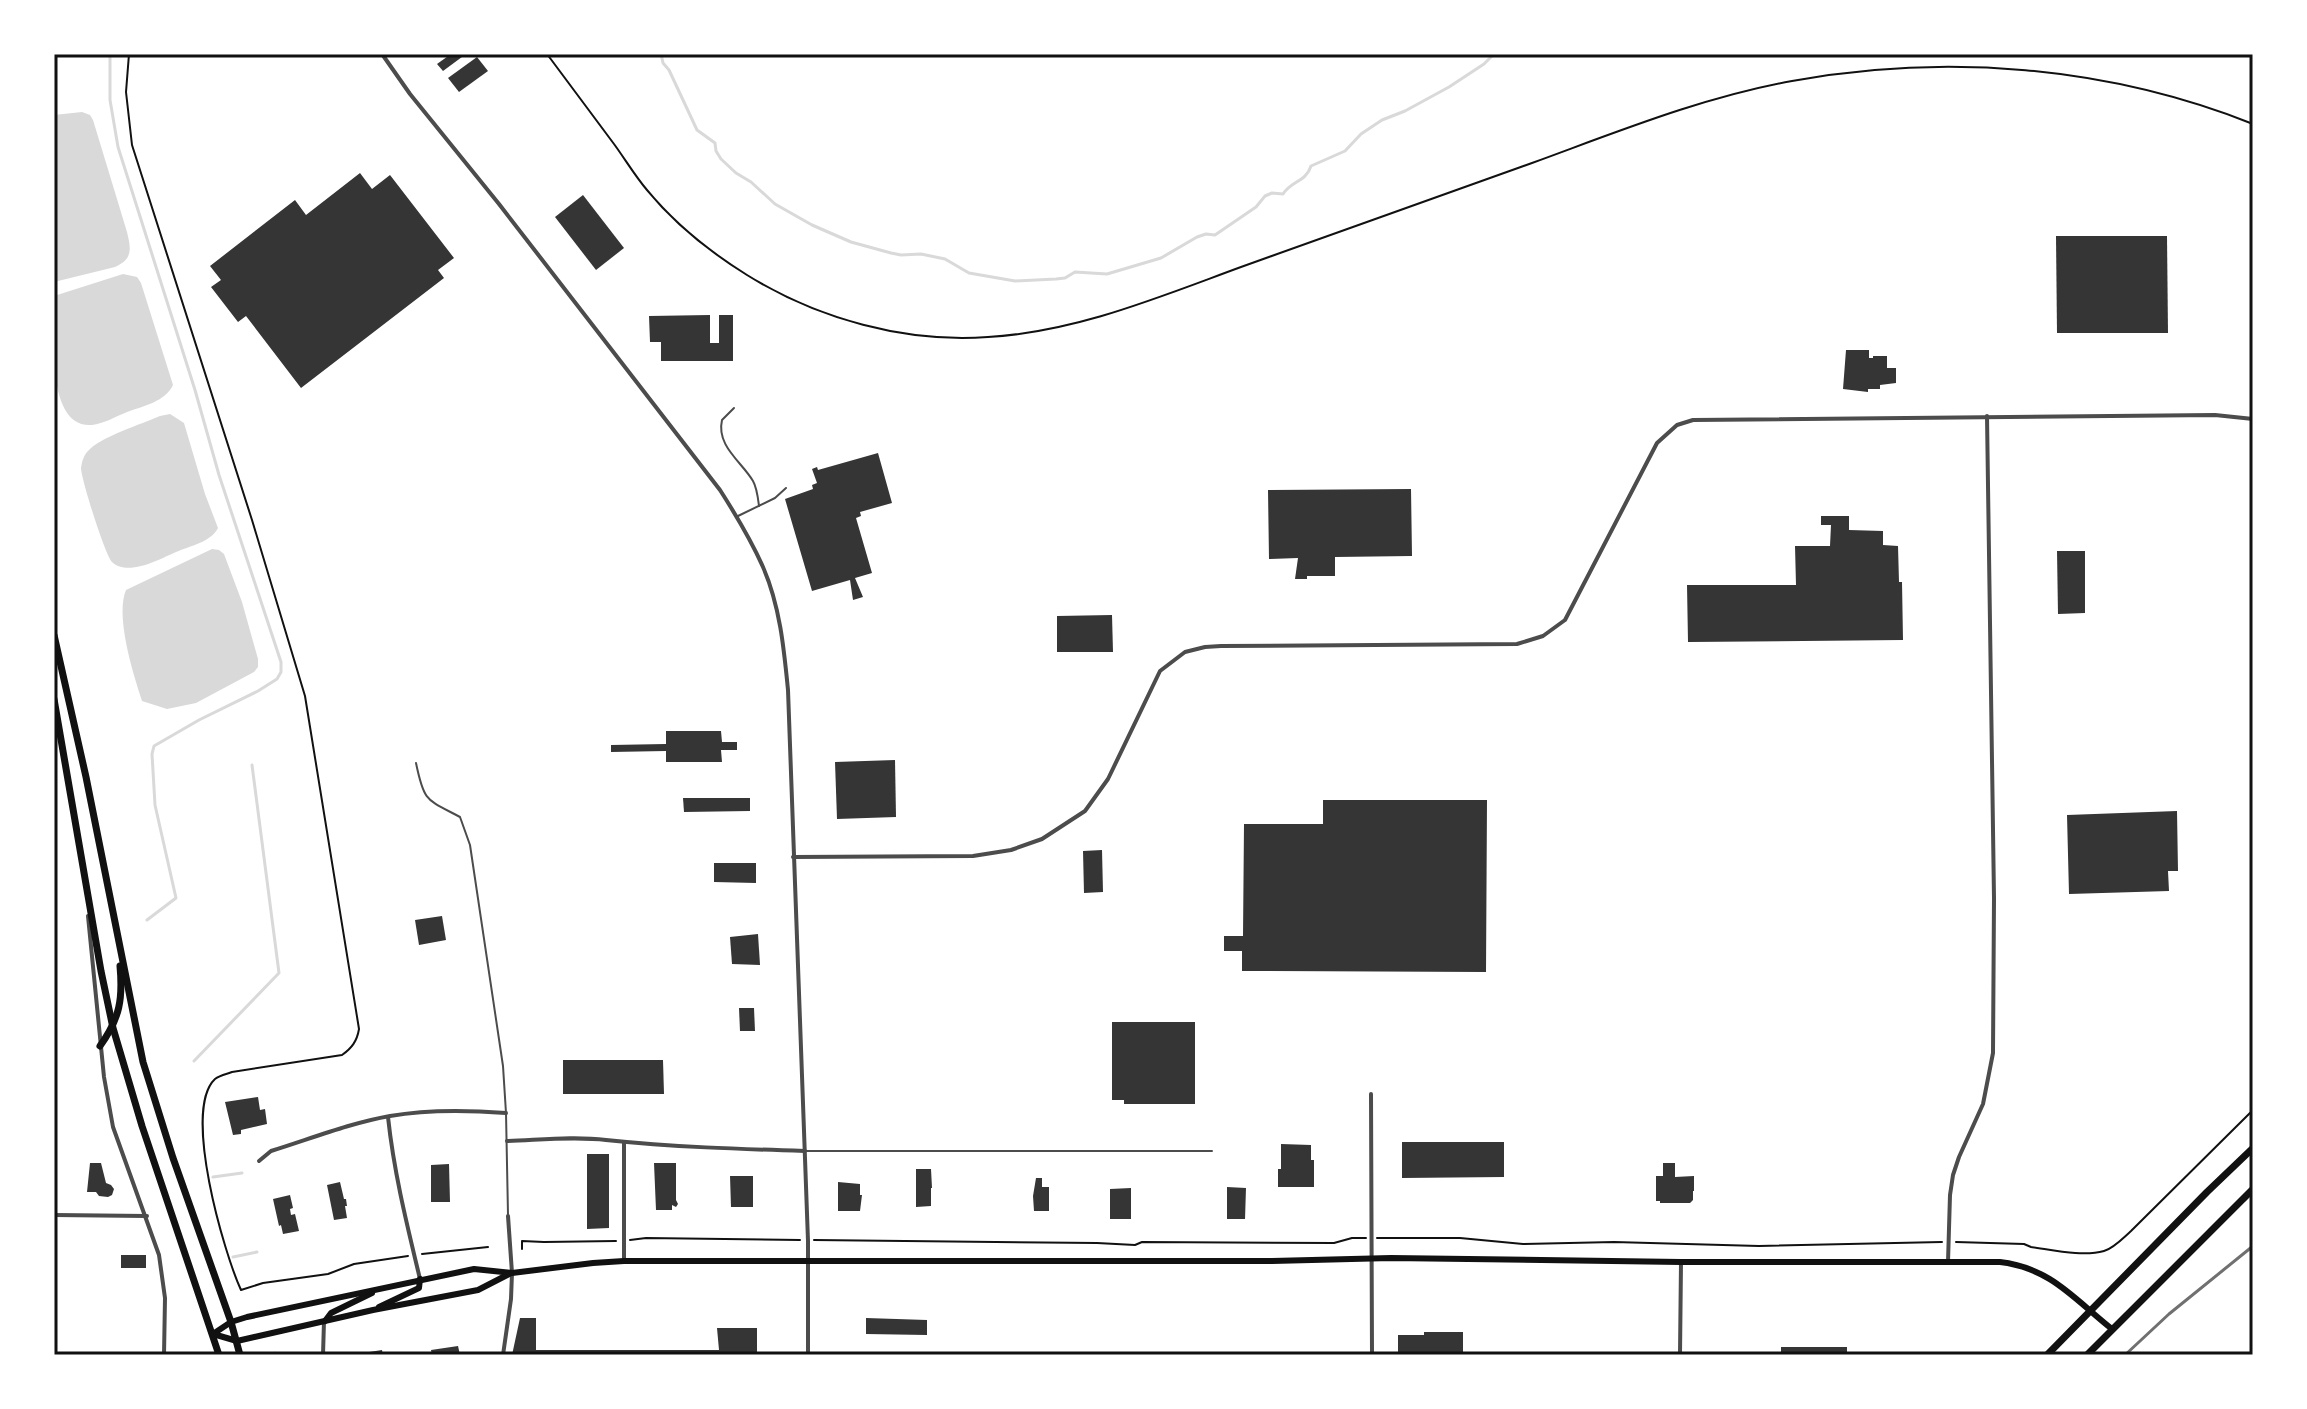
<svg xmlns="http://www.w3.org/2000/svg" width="2307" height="1409" viewBox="0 0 2307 1409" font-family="'DM Sans',sans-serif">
<rect width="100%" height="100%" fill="#fff"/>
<g fill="#d9d9d9">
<path d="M82 112 90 115 93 120 127 232C131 249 133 259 115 267L54 282V115Z"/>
<path d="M123 274 137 277 141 283 173 385C165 402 143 406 127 412 117 416 103 424 92 425 44 429 54 325 54 296Z"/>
<path d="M170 414 184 423 205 494 218 528C211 542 190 546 176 552 160 559 128 577 112 562 105 555 81 478 81 468 82 461 84 455 88 451 100 437 142 424 160 416Z"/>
<path d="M212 549 219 550 224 554 242 602 258 659V667L254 672 196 703 167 709 142 701C133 674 115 616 126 590Z"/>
</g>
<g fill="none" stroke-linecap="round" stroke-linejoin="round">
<g stroke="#d9d9d9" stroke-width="3">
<path d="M110 54V100L118 147 195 390 219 475 281 662V672L277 679 258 691 199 720 154 746 152 754 155 805 176 898 147 920"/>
<path d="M661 54 663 63 669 70 697 130 715 143 716 151 721 159 736 173 751 182 775 204 812 225 851 242 891 253 901 255 921 254 945 259 969 273 1015 281 1056 279 1065 278 1075 272 1107 274 1161 258 1197 237 1206 234 1215 235 1256 207 1265 196 1272 193 1283 194C1291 181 1306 182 1311 166L1345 151 1361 134 1382 120 1405 111 1449 87 1484 64 1494 54"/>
<path d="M194 1061 279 973 252 765"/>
<path d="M213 1177 242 1173"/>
<path d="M233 1257 257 1252"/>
<path d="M275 1353 276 1355"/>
</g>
</g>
<g fill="#353535">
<path d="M451 54H466L443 71 437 64Z"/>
<path d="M477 57 488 71 459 92 448 78Z"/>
<path d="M360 173 372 189 390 175 454 258 438 270 444 278 301 388 246 316 238 322 211 287 221 280 210 266 295 200 306 215Z"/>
<path d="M583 195 624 248 596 270 555 217Z"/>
<path d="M2056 236H2167L2168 333H2057Z"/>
<path d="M710 315V343H719V315H733V361H661V342H650L649 316Z"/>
<path d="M1846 350H1869V358H1873V356H1887V368H1896V383L1880 385V389H1868V392L1843 389Z"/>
<path d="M878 453 892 503 860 512 861 516 856 518 872 573 855 578 863 597 853 600 850 580 812 591 785 499 813 489 812 485 817 483 812 469 817 467 818 470Z"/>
<path d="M1411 489 1412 556 1335 557V576H1307V579H1295L1298 558 1269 559 1268 490Z"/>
<path d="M1821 516H1849V530L1883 531V545L1898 546 1899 582H1902L1903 640 1688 642 1687 585H1796L1795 546H1830L1831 525H1821Z"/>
<path d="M2057 551H2085V613L2058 614Z"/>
<path d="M1112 615 1113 652H1057V616Z"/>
<path d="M666 731H721L722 742H737V750H721L722 762H666V751L611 752V745L666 744Z"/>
<path d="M895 760 896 817 837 819 835 762Z"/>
<path d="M683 798H750V811L684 812Z"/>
<path d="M1323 800H1487L1486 972 1242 971V951H1224V936H1243L1244 824H1323Z"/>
<path d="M2177 811 2178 871H2168L2169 891 2069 894 2067 815Z"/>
<path d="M1102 850 1103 892 1084 893 1083 851Z"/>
<path d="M714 863H756V883L714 882Z"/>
<path d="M442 916 446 940 419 945 415 920Z"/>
<path d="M758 934 760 965 732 964 730 937Z"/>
<path d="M739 1008H754L755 1031H740Z"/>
<path d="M1112 1022H1195V1104H1124V1100H1112Z"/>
<path d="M563 1060H663L664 1094H563Z"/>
<path d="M258 1097 260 1110 265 1109 267 1124 241 1130V1134L233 1135 225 1102Z"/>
<path d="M1402 1142H1504V1177L1402 1178Z"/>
<path d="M1281 1144 1311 1145V1160H1314V1187H1278V1169H1281Z"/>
<path d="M587 1154H609V1228L587 1229Z"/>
<path d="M90 1163H101L106 1183 111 1185 114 1189 112 1195 108 1197 99 1196 96 1192H87Z"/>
<path d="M654 1163H676V1200L678 1204 676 1207 672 1205V1210H656Z"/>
<path d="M1663 1163H1675V1177L1694 1176V1191H1693V1200L1690 1203H1660V1201H1656V1176H1663Z"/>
<path d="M449 1164 450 1202H431V1165Z"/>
<path d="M916 1169H931L932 1188H931V1206L916 1207Z"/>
<path d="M730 1176H753V1207H731Z"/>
<path d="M1036 1178H1042V1187H1049V1211H1034L1033 1196Z"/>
<path d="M340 1182 344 1199H346L347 1206H345L347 1218 334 1220 327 1185Z"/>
<path d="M838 1182 860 1184V1195H862L860 1211H838Z"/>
<path d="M1227 1187 1246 1188 1245 1219H1227Z"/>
<path d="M1131 1188V1219H1110V1189Z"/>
<path d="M290 1195 293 1208 290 1209 291 1215 295 1214 299 1231 283 1234 281 1225 279 1226 273 1199Z"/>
<rect x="121" y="1255" width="25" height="13"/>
<path d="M520 1318H536V1350H719L717 1328H757V1355H512Z"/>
<path d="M866 1318 927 1320V1335L866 1334Z"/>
<path d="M1424 1332H1463V1355H1398V1335H1424Z"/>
<path d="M458 1346 460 1355H432L431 1350Z"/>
<rect x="1781" y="1347" width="66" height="8"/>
<path d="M382 1350 383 1355H363V1353Z"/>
</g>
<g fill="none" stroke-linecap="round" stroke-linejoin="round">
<g stroke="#111" stroke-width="2">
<path d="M129 54 126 92 132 145 252 520 305 696 359 1029C357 1041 352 1048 342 1055L232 1072C227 1074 220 1075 215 1079 182 1110 224 1253 241 1290L263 1283 328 1274 354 1264 408 1256"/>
<path d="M547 54C569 84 592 114 614 144 625 159 635 176 647 190 675 224 710 252 747 275 818 319 905 343 988 337 1076 332 1159 297 1241 267 1338 232 1435 198 1532 163 1617 132 1703 97 1792 81 1946 53 2107 66 2253 124"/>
<path d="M1377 1238H1460L1523 1244 1614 1242 1759 1246 1942 1242"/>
<path d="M630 1240 646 1238 800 1240"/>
<path d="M814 1240 1097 1243 1135 1245 1142 1242 1334 1243 1352 1238H1366"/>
<path d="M1956 1242 2024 1244 2031 1247C2053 1250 2083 1257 2104 1251 2114 1248 2123 1238 2131 1231L2253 1110"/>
<path d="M522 1249V1241L544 1242 616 1241"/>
<path d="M422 1254 488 1247"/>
</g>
<g stroke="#4c4c4c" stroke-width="2">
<path d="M734 408 722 420C716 446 742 462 753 481 757 488 758 498 759 506"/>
<path d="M738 516 775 498 786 488"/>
<path d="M416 763C424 802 426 799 460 817L470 845 503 1066 506 1113 508 1215"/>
<path d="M805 1151H1212"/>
</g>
<g stroke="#4c4c4c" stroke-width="4">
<path d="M382 54 410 94 499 204 720 490C736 515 751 540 763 567 780 606 784 649 788 690L808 1241V1355"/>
<path d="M793 857 973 856 1011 850 1042 839 1085 811 1108 779 1160 671 1185 652 1205 647 1221 646 1517 644 1543 636 1565 620 1657 443 1677 425 1693 420 2215 415 2253 419"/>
<path d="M88 916 104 1077 113 1127 159 1255 165 1298 164 1355"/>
<path d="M1371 1094 1372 1355"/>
<path d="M388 1117C394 1173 407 1225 420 1279"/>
<path d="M507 1141C539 1140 574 1136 606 1140 673 1147 739 1149 805 1151"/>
<path d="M624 1143V1261"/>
<path d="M259 1161 271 1151C310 1139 350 1123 390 1116 429 1109 467 1110 506 1113"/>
<path d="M54 1215 147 1216"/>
<path d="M1948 1262 1950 1195 1953 1175 1959 1157 1983 1104 1993 1053 1994 898 1987 416"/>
<path d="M323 1355 324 1321"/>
<path d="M503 1355 511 1299 512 1273 508 1216"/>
<path d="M1680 1355 1681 1262"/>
</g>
<g stroke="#111" stroke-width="6">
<path d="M379 1307 419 1288 420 1279"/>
<path d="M325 1321 331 1313 372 1293"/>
<path d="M213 1334 231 1322 247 1317 474 1269 512 1273 593 1263 624 1261H1272L1391 1258 1681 1262H2000C2051 1268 2074 1299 2112 1329"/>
<path d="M213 1334 237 1341 373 1310 478 1290 511 1273"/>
</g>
<g stroke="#111" stroke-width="7">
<path d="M54 635 86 777 143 1062 173 1158 231 1322 240 1355"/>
<path d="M54 699 101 971 113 1028 142 1126 219 1355"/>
<path d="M100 1046C120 1018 123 999 120 966"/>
<path d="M2047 1355 2207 1192 2253 1148"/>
<path d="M2087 1355 2253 1189"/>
</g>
<path stroke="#707070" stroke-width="3" d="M2125 1355 2169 1314 2253 1246"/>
</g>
<rect width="2307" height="1409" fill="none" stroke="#ffffff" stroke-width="112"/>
<rect x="56" y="56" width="2195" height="1297" fill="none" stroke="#111" stroke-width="3"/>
</svg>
